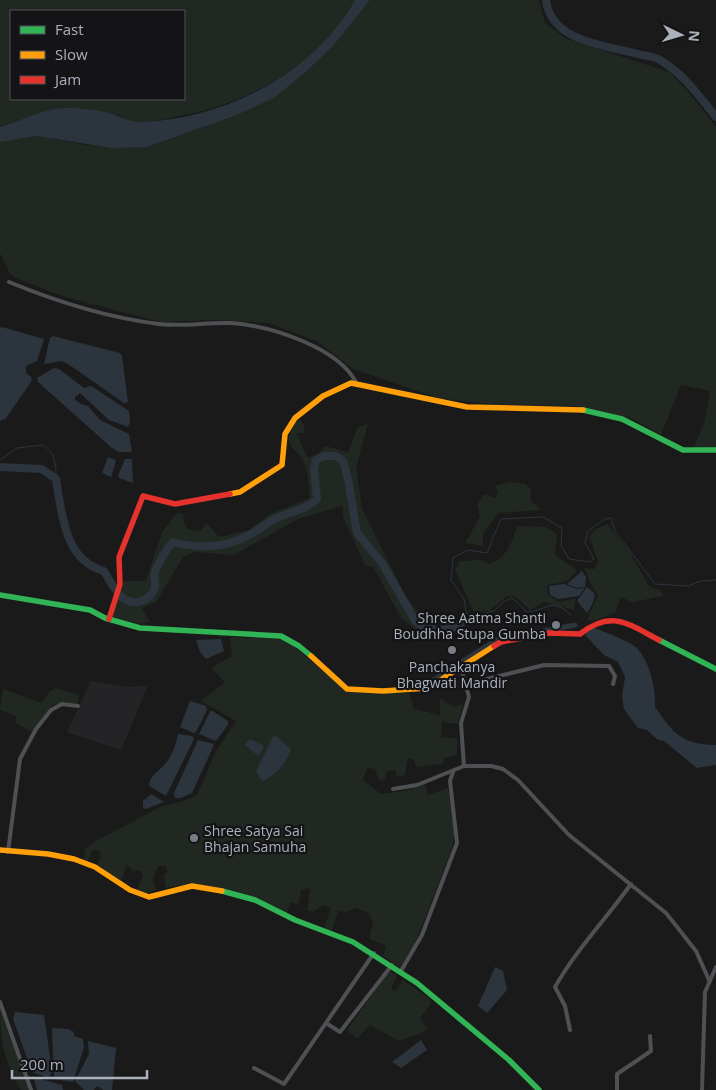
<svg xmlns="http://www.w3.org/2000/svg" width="716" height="1090" viewBox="0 0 716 1090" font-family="'Open Sans',sans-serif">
<rect width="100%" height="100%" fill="#1a1a1a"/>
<path fill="#242427" d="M91 681 130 687 148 685 121 750 67 732Z"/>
<g fill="#202821" fill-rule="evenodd">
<path d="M0 0H355C318 65 252 102 180 116 167 119 152 122 139 122 129 122 119 114 110 113 99 112 86 116 76 117 51 120 24 121 0 127ZM11 11H184V99H11Z"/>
<path d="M370 0H539L545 23 567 39 669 72 687 90 716 127V448H693L704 424 710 391 681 385 661 435 633 419 576 406 496 405 438 398 353 369 318 342 269 323 216 320 161 322 65 297 23 281 10 274 0 253V142L37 136 87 145 147 147 237 115 274 98 306 72 334 45Z"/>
<path d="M299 419 304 425V433H296L308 458 319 453 325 446 348 452 358 427 368 424 356 468 362 509 406 597 425 621 428 639 401 618 374 568 365 565 343 517V506L300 518 234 555 195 552 183 557 156 602 142 608 150 622 139 624 111 616 124 581H146L162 532 177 513 184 515 183 518 187 529 200 531 207 523 219 537 249 530 270 514 310 498C309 487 309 473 304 463 295 443 282 452 293 422Z"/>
<path d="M511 482 525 484 531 490V501L541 510 498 513 483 534V546L465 543 480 517 477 504 484 494 495 498 498 491 495 486Z"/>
<path d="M607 524 629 551 649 586 661 591 664 596 632 602 621 597 615 613 594 621 587 620 598 595 591 584 584 568 595 569 598 561 589 536 596 529Z"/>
<path d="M517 526 546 527 557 534 555 555 577 570 566 582 547 585 548 595 559 602 576 598 574 610 544 602 530 610 516 597 507 596 489 611 474 612 455 570 460 561 480 560 490 564C508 556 511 544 517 526Z"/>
<path d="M230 637 286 639 347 692 409 693 414 709 440 715V698L454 707 463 704 458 724 442 722 441 738H457V755L444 758 443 764 416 767 414 760 408 758 405 775 397 777 395 770 387 771 385 780 379 781 375 769 367 768 363 780 381 794 409 790 425 784 428 795 448 788 455 829 452 849 410 956 400 968 383 956 386 946 369 939 373 922 368 913 356 908 347 912 338 911 332 931 324 928 331 908 323 905 313 912 307 910 310 888 301 890 298 905 290 902 287 914C248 897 210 877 166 888L164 875 167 872 166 866H158L153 878 156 891 146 893 137 890 143 875 140 871H133L129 866 126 867 121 881 98 865 101 852 93 849 87 862 84 860 85 849 94 842 160 807 183 801 197 795 216 751 236 721 201 701 225 682 211 668 232 656Z"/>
<path d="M56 688 79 695 78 704 66 702 52 705 31 732 15 722 16 716 0 710 3 689 42 703 49 692Z"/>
<path d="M389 971 397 975 391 989 395 991 403 980 430 999 431 1004 420 1018 427 1029 419 1034 399 1041 370 1025 357 1039 347 1030Z"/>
<path d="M0 1008 27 1083 29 1090H21C4 1062 0 1040 0 1008Z"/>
</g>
<g fill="#2c353d">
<path d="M355 0H370L334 45 306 72 274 98 237 115 147 147 112 148 37 136 0 142V127C23 121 41 109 65 108 79 108 97 110 110 113 120 116 130 122 139 122 224 120 313 74 355 0Z"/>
<path d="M2 327 44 339 37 361 26 366V373L32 378 31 382 6 418 0 421V328Z"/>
<path d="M53 336 120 353 122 356 128 402 124 403 71 366 62 361 44 364 50 338Z"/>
<path d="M54 368 59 369 84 388 91 386 129 411 130 422 128 427 109 420 80 393 75 397V400L81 404 88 406 100 420 129 434 132 452H119L112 448 38 382 37 378Z"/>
<path d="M108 457 116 460 111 477 102 473Z"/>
<path d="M125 459H132L133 483 119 478 118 476Z"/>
<path d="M582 571 586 577 585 587 577 588 567 584Z"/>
<path d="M564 584 577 589 585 588 579 596 558 599 550 595 549 586Z"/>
<path d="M587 587 595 594 593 603 587 613 577 601Z"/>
<path d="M592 627C601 630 631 642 637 648 650 663 656 688 655 707 674 734 681 744 716 745V765L697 768 664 741 658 740 647 730 638 728 624 709 622 697 625 677 618 662 604 655 585 635Z"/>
<path d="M221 639 224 651 206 659 200 652 196 640Z"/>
<path d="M190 701 206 706 207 710 196 732 193 733 180 727Z"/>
<path d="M211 710 228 721V725L216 741 199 734Z"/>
<path d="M178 734 192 736 194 739 166 796 149 786C149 776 159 771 165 764 171 758 177 742 178 734Z"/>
<path d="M276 736 291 749C288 761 274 778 262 781L256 771 273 737Z"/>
<path d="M250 739 264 746 260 754 257 755 245 745Z"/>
<path d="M198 740 214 744 213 747 192 793 181 798H175L174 793Z"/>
<path d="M151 794 164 802 146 809 143 808V801Z"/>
<path d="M495 967 503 971 507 990 487 1013 478 1006Z"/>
<path d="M15 1012 44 1015 52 1071 49 1078 32 1072 13 1019Z"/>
<path d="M52 1028 68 1029 74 1032V1036L83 1039 84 1047 73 1082 54 1079Z"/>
<path d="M421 1040 427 1050 401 1068 392 1062Z"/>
<path d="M88 1041 116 1048 112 1090H104L97 1086 94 1090H84L75 1081 89 1054Z"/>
<path d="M33 1077 62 1085 63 1090H37Z"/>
</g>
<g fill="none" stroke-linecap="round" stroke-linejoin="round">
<g stroke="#2c353d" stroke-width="1">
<path d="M0 460 17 448 43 445C56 455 56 464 56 479"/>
<path d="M571 615C550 596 547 611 527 612L512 598 503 602 494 611 467 617 464 599 451 580 453 558 468 550 487 553 501 519 543 517 562 528 561 545 569 559 590 562 594 559 585 543 588 531 605 519 611 518 615 531 655 584 688 586 701 581 716 580"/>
</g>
<path stroke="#2c353d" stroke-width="5" d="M418 686 430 682 496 640 575 625"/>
<g stroke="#2c353d" stroke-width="8">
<path d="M546 0C551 42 605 45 638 54 645 56 654 56 660 60 686 76 697 94 716 117"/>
<path d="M0 467 42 469 56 479C62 514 64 560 104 571 114 587 123 611 146 599 150 596 154 592 155 587 156 582 153 576 155 572 157 566 168 546 173 542 198 549 226 548 249 535 259 530 268 522 279 517 293 511 306 510 317 499L314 469 316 460 324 456H336L343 461 348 479 357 533 382 563 416 622C431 633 455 633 467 617"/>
</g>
<g stroke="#4e5053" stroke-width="4">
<path d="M9 282C55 301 110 318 159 324 183 327 207 322 231 323 270 326 339 347 357 384"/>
<path d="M461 668 469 697 461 723 464 766H491L503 769 518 780 569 835 666 913 696 951 709 980"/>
<path d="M467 684 544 665 609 666 615 676 613 684"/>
<path d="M393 789 417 785 464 766"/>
<path d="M8 852 20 759 36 729 51 710 62 704 78 706"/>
<path d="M401 971 422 935 457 843 450 781 453 772"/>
<path d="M0 1002 31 1090"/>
<path d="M326 1023 340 1032 392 965"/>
<path d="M570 1030 565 1006 555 987C576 950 606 919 631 884"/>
<path d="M254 1068 284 1084 374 953"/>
<path d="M617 1090V1074L651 1051 650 1036"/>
<path d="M702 1090 705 992 716 967"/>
</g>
<g stroke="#30b455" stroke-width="5.5">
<path d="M583 410 622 419 683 450H716"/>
<path d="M0 595 90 610 105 618 140 628 281 636 299 646 311 656"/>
<path d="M659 640 716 669"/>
<path d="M222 891 255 900 295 920 353 942 417 983 509 1060 539 1090"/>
</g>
<g stroke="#ff9f0a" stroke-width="5.5">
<path d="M230 494 240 492 282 465 285 434 295 418 323 396 351 383 467 407 583 410"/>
<path d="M311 656 347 689 383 691 428 688 494 646"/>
<path d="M0 850 48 854 74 859 95 867 130 890 149 897 192 886 222 891"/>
</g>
<g stroke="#e5322d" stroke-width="5.5">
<path d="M109 619 120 584 119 557 143 496 175 504 230 494"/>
<path d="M494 646 501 642 549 633 580 634C612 609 628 624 659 640"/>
</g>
</g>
<g fill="#787c83" stroke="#141417" stroke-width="2">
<circle cx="556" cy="625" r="5"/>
<circle cx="452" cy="650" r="5"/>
<circle cx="194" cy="838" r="5"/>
</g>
<g text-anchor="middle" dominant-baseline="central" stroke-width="4.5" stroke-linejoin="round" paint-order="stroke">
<g font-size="14" fill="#abb0bb" stroke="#141417" text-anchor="end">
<text x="546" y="617">Shree Aatma Shanti<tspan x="546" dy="16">Boudhha Stupa Gumba</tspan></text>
<text x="452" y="666" text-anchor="middle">Panchakanya<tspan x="452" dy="16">Bhagwati Mandir</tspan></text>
<text x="204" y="830" text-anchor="start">Shree Satya Sai<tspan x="204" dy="16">Bhajan Samuha</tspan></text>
</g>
</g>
<rect x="10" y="10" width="175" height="90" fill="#141417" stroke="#505259"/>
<rect x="20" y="26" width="25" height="8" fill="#30b455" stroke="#505259"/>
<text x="55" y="35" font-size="15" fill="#abb0bb">Fast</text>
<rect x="20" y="51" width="25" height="8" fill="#ff9f0a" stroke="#505259"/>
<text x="55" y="60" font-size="15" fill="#abb0bb">Slow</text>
<rect x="20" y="76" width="25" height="8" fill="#e5322d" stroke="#505259"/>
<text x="55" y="85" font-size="15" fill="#abb0bb">Jam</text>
<g transform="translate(681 35) rotate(95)" stroke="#141417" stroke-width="4" paint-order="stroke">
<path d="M0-4L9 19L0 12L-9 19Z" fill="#abb0bb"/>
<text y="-8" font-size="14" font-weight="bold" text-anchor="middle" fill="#abb0bb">N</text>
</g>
<path d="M12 1070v8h135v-8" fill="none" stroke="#abb0bb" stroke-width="2.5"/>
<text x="20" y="1070" font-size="15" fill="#abb0bb" stroke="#141417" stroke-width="4" paint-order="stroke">200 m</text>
</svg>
